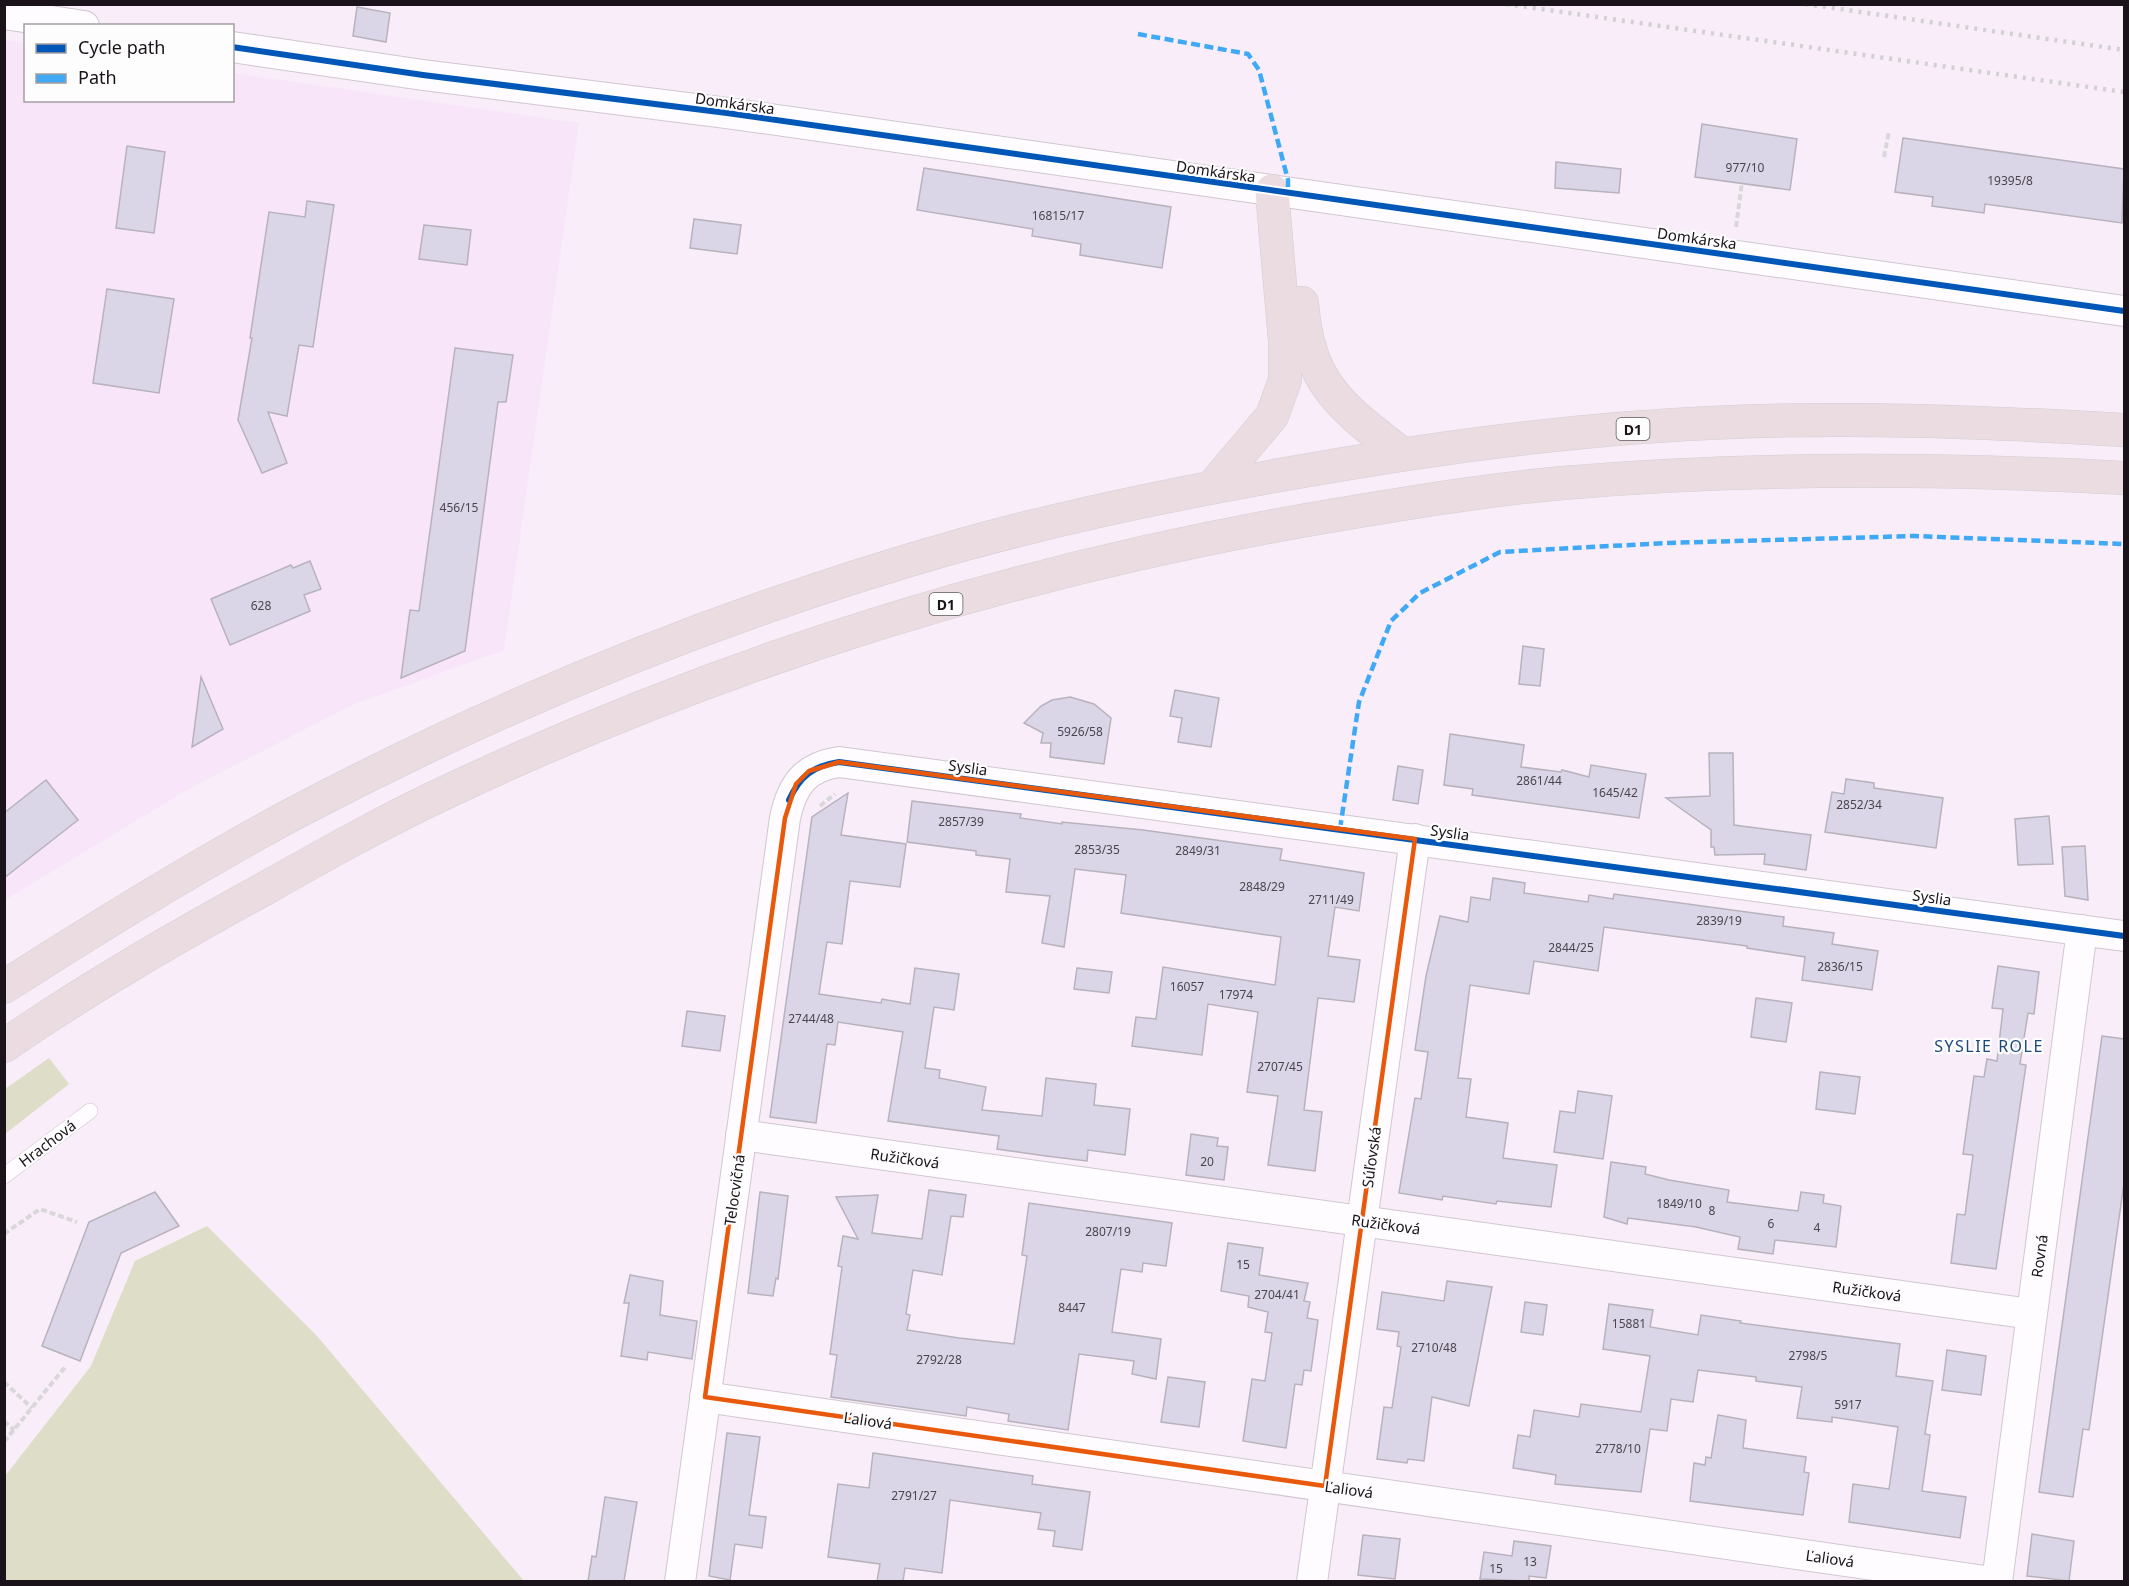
<svg xmlns="http://www.w3.org/2000/svg" width="2129" height="1586" viewBox="0 0 2129 1586" font-family="'Noto Sans',sans-serif">
<rect width="100%" height="100%" fill="#f8edf8"/>
<path fill="#f9e5f9" d="M5 40 25 43 26 100H232L233 73 579 123 504 650 350 706 187 790 5 900Z"/>
<g fill="#deddc8">
<path d="M49 1058 69 1084 5 1134V1089Z"/>
<path d="M207 1226 317 1336 524 1581H5V1476L91 1366 135 1261Z"/>
</g>
<g fill="#dbd6e7" stroke="#b7b2bc" stroke-width="1.5">
<path d="M357 7 390 13 386 42 353 36Z"/>
<path d="M1702 124 1797 139 1790 190 1695 177Z"/>
<path d="M1903 138 2124 169 2122 223 1985 204 1984 213 1932 206 1933 197 1895 192Z"/>
<path d="M127 146 165 152 154 233 116 228Z"/>
<path d="M1556 162 1621 169 1619 193 1555 188Z"/>
<path d="M924 168 1171 207 1162 268 1080 255 1081 244 1032 236 1033 229 917 210Z"/>
<path d="M307 201 334 205 313 347 299 345 287 416 268 412 287 463 262 473 238 420 252 338H250L269 212 305 217Z"/>
<path d="M694 219 741 225 737 254 690 248Z"/>
<path d="M424 225 471 230 467 265 419 259Z"/>
<path d="M107 289 174 299 159 393 93 383Z"/>
<path d="M455 348 513 355 506 402H498L465 651 401 678 410 610 419 611Z"/>
<path d="M310 561 321 589 304 595 310 611 230 645 211 599 291 565 293 568Z"/>
<path d="M1523 646 1544 649 1540 686 1519 684Z"/>
<path d="M201 677 223 729 192 747Z"/>
<path d="M1175 690 1219 698 1211 747 1178 742 1182 718 1170 716Z"/>
<path d="M1070 697 1094 704 1111 718 1104 764 1050 757 1051 743H1041L1043 733 1024 723 1041 706 1052 700Z"/>
<path d="M1450 734 1524 745 1521 767 1561 772 1562 770 1589 777 1591 765 1646 774 1639 818 1472 795 1473 789 1444 785Z"/>
<path d="M1709 753H1733L1734 825 1811 835 1806 870 1764 864 1765 854 1715 855 1714 847H1711V830L1666 798 1710 796Z"/>
<path d="M1398 766 1423 770 1418 804 1393 800Z"/>
<path d="M1846 779 1874 783V788L1943 798 1936 848 1825 832 1832 792 1844 794Z"/>
<path d="M46 780 78 820 4 878V813Z"/>
<path d="M848 793 841 835 906 844 900 887 850 881 842 944 827 942 819 994 881 1003 882 999 910 1004 915 968 959 974 954 1010 934 1007 925 1068 940 1070 939 1078 986 1087 982 1110 1042 1116 1046 1078 1096 1084 1094 1105 1130 1109 1125 1155 1088 1150 1087 1161 1046 1156 997 1149 999 1136 888 1121 903 1032 838 1022 835 1045 827 1044 816 1123 770 1117 812 817Z"/>
<path d="M912 801 1021 814 1020 818 1062 824V822L1143 830 1282 849 1280 860 1364 873 1359 911 1335 907 1328 956 1360 960 1354 1002 1318 998 1304 1110 1322 1112 1315 1171 1268 1165 1278 1096 1247 1092 1258 1012 1208 1004 1202 1055 1132 1046 1136 1017 1156 1019 1163 967 1275 985 1281 937 1121 913 1126 875 1075 869 1064 947 1042 943 1050 896 1006 892 1010 859 976 855V851L907 842Z"/>
<path d="M2049 816 2053 864 2018 865 2015 819Z"/>
<path d="M2085 846 2088 900 2065 896 2062 847Z"/>
<path d="M1493 878 1525 883 1524 893 1588 902 1589 895 1613 899 1614 894 1784 917 1783 926 1834 933 1832 944 1878 951 1872 990 1802 980 1805 957 1747 948V946L1604 927 1598 971 1534 961 1529 994 1470 985 1458 1078 1471 1079 1466 1117 1508 1123 1503 1158 1557 1165 1551 1207 1497 1201 1496 1204 1443 1196 1442 1200 1399 1193 1415 1098 1421 1099 1428 1052 1415 1050 1426 976 1440 916 1468 922 1471 897 1490 900Z"/>
<path d="M1998 966 2039 972 2034 1014 2028 1013 2020 1064 2026 1065 1996 1269 1951 1263 1957 1214 1965 1215 1973 1155 1963 1154 1974 1076 1984 1077 1987 1059 1997 1061 2003 1009 1992 1008Z"/>
<path d="M1077 968 1112 972 1109 993 1074 989Z"/>
<path d="M1756 998 1792 1003 1786 1042 1751 1037Z"/>
<path d="M687 1011 725 1016 720 1051 682 1046Z"/>
<path d="M2102 1036 2124 1039V1183L2089 1430 2083 1429 2073 1497 2039 1492Z"/>
<path d="M1820 1072 1860 1077 1855 1114 1816 1109Z"/>
<path d="M1578 1091 1612 1096 1603 1159 1554 1152 1560 1111 1575 1113Z"/>
<path d="M1191 1134 1218 1138 1217 1146 1228 1147 1224 1180 1186 1175Z"/>
<path d="M1611 1162 1646 1167 1645 1174 1669 1180 1729 1190 1727 1202 1798 1211 1801 1192 1824 1195 1823 1203 1841 1206 1836 1247 1775 1240 1773 1254 1738 1249 1740 1237 1696 1227 1628 1218 1627 1224 1604 1217Z"/>
<path d="M929 1190 966 1195 963 1217 951 1216 942 1275 913 1270 906 1314 910 1315 907 1330 959 1338 1014 1344 1027 1256 1022 1255 1029 1203 1172 1223 1166 1266 1143 1263 1142 1272 1121 1269 1112 1332 1161 1339 1156 1379 1132 1374 1134 1361 1079 1354 1068 1430 1008 1421 1009 1414 967 1407 966 1416 831 1397 837 1355 830 1354 842 1267 838 1266 843 1236 858 1239 836 1197 878 1195 872 1233 922 1239Z"/>
<path d="M155 1192 179 1226 121 1253 80 1361 42 1346 89 1222Z"/>
<path d="M760 1192 788 1196 778 1279 776 1278 773 1296 748 1293Z"/>
<path d="M1228 1243 1263 1248 1259 1275 1308 1283 1304 1301 1310 1302 1307 1318 1318 1320 1311 1371 1304 1370 1302 1385 1295 1384 1286 1448 1243 1441 1252 1379 1265 1381 1272 1333 1265 1332 1268 1312 1248 1307 1249 1296 1221 1291Z"/>
<path d="M630 1275 663 1281 660 1315 697 1321 692 1359 648 1352 647 1360 621 1356 629 1303H624Z"/>
<path d="M1447 1281 1492 1287 1469 1406 1432 1397 1424 1461 1408 1459 1407 1463 1377 1459 1384 1407 1392 1408 1401 1347 1397 1346 1399 1332 1377 1329 1382 1292 1444 1301Z"/>
<path d="M1525 1302 1547 1305 1543 1335 1521 1332Z"/>
<path d="M1609 1304 1653 1310 1650 1327 1698 1335 1701 1315 1741 1321 1740 1323 1900 1344 1896 1376 1933 1381 1925 1434 1930 1435 1922 1491 1966 1497 1960 1538 1849 1522 1853 1484 1889 1489 1898 1427 1832 1417V1422L1797 1418 1802 1387 1756 1381V1377L1698 1370 1693 1402 1671 1399 1667 1431 1650 1429 1641 1492 1555 1484 1556 1475 1513 1468 1518 1435 1530 1437 1534 1410 1579 1417 1581 1404 1641 1412 1650 1356 1603 1349Z"/>
<path d="M1947 1350 1986 1356 1981 1395 1942 1390Z"/>
<path d="M1168 1377 1205 1382 1199 1427 1161 1422Z"/>
<path d="M1718 1415 1746 1420 1743 1448 1806 1457 1804 1472 1809 1473 1803 1515 1690 1501 1694 1463 1705 1465 1706 1457 1711 1458Z"/>
<path d="M727 1433 760 1437 749 1515 766 1517 762 1548 735 1544 730 1580 709 1576Z"/>
<path d="M873 1453 1033 1476 1032 1484 1090 1492 1082 1550 1053 1546 1055 1531 1038 1529 1041 1513 950 1500 942 1573 905 1568 903 1581H877L880 1564 828 1557 838 1484 869 1488Z"/>
<path d="M605 1497 637 1502 624 1581H588L592 1556 596 1557Z"/>
<path d="M2032 1534 2074 1541 2069 1581 2027 1576Z"/>
<path d="M1363 1535 1400 1539 1395 1579 1358 1575Z"/>
<path d="M1514 1541 1551 1546 1546 1578 1529 1576V1581L1480 1579 1484 1552 1512 1556Z"/>
</g>
<g fill="none" stroke-linecap="round" stroke-linejoin="round">
<defs>
<path id="service" d="M4 1176 90 1111"/>
<g id="minor">
<path d="M4 14 84 26"/>
<path d="M232 47 423 75 727 113 2124 311"/>
<path d="M741 1135 2031 1314"/>
<path d="M705 1397 1992 1582"/>
<path d="M680 1582 785 818C792 785 805 767 839 762L2124 936"/>
<path d="M1312 1582 1415 839"/>
<path d="M1997 1582 2082 930"/>
</g>
<g id="motorway">
<path d="M1302 303C1309 385 1340 406 1402 454"/>
<path d="M1212 487 1272 416 1285 380V342L1272 191"/>
<path d="M4 987C99 926 194 867 293 814 503 703 729 611 958 546 1073 514 1191 490 1309 470 1441 447 1575 429 1710 423 1848 416 1986 422 2124 430"/>
<path d="M4 1046C88 988 175 938 264 889 326 854 388 819 453 789 731 658 1027 567 1330 516 1407 503 1485 490 1563 483 1750 467 1937 468 2124 478"/>
</g>
</defs>
<use href="#service" stroke="#d0c7d0" stroke-width="16"/>
<use href="#minor" stroke="#d0c7d0" stroke-width="32"/>
<use href="#motorway" stroke="#d3ced3" stroke-width="34"/>
<g stroke="#dad7da" stroke-width="4" stroke-dasharray="6 3" stroke-linecap="butt">
<path d="M1884 157 1889 131"/>
<path d="M1736 227 1742 183"/>
<path d="M820 806 835 794"/>
<path d="M4 1234 40 1209 77 1222"/>
<path d="M4 1382 32 1408"/>
<path d="M4 1421 14 1430"/>
<path d="M4 1442 65 1367"/>
</g>
<use href="#service" stroke="#fefcfe" stroke-width="15"/>
<use href="#minor" stroke="#fefcfe" stroke-width="30"/>
<use href="#motorway" stroke="#eadce1" stroke-width="33"/>
<g stroke="#d3d0d3" stroke-width="4.5" stroke-dasharray="3 6" stroke-linecap="butt">
<path d="M1506 4 2124 92"/>
<path d="M1805 4 2124 50"/>
</g>
<g stroke="#3fa9f5" stroke-width="4.5" stroke-dasharray="9 4.5" stroke-linecap="butt">
<path d="M1138 34 1248 54 1259 70 1288 180V193"/>
<path d="M1340 829 1359 702 1391 621 1420 593 1500 552 1666 543 1914 536 2124 544"/>
</g>
<defs>
<g id="cycleway">
<path d="M232 47 423 75 727 113 2124 311"/>
<path d="M789 800C800 776 813 766 839 762L2124 936"/>
</g>
</defs>
<use href="#cycleway" stroke="#fdfdfd" stroke-width="10"/>
<use href="#cycleway" stroke="#0057b8" stroke-width="6"/>
</g>
<path fill="none" stroke="#e8590c" stroke-width="4.5" stroke-linejoin="round" d="M839 762 1415 839 1325 1486 705 1397 785 818 796 784 809 771Z"/>
<g text-anchor="middle" dominant-baseline="central" stroke-width="4.5" stroke-linejoin="round" paint-order="stroke">
<g font-size="12" fill="#4b454e">
<text x="1745" y="167">977/10</text>
<text x="2010" y="180">19395/8</text>
<text x="1058" y="215">16815/17</text>
<text x="459" y="507">456/15</text>
<text x="261" y="605">628</text>
<text x="1080" y="731">5926/58</text>
<text x="1539" y="780">2861/44</text>
<text x="1615" y="792">1645/42</text>
<text x="1859" y="804">2852/34</text>
<text x="961" y="821">2857/39</text>
<text x="1097" y="849">2853/35</text>
<text x="1198" y="850">2849/31</text>
<text x="1262" y="886">2848/29</text>
<text x="1331" y="899">2711/49</text>
<text x="1719" y="920">2839/19</text>
<text x="1571" y="947">2844/25</text>
<text x="1840" y="966">2836/15</text>
<text x="1187" y="986">16057</text>
<text x="1236" y="994">17974</text>
<text x="811" y="1018">2744/48</text>
<text x="1280" y="1066">2707/45</text>
<text x="1207" y="1161">20</text>
<text x="1679" y="1203">1849/10</text>
<text x="1712" y="1210">8</text>
<text x="1771" y="1223">6</text>
<text x="1817" y="1227">4</text>
<text x="1108" y="1231">2807/19</text>
<text x="1243" y="1264">15</text>
<text x="1277" y="1294">2704/41</text>
<text x="1072" y="1307">8447</text>
<text x="1629" y="1323">15881</text>
<text x="1434" y="1347">2710/48</text>
<text x="1808" y="1355">2798/5</text>
<text x="939" y="1359">2792/28</text>
<text x="1848" y="1404">5917</text>
<text x="1618" y="1448">2778/10</text>
<text x="914" y="1495">2791/27</text>
<text x="1530" y="1561">13</text>
<text x="1496" y="1568">15</text>
</g>
<g fill="#fdfdfd" stroke="#5e595e" stroke-width="1.5">
<rect x="1616.5" y="418" width="33" height="22" rx="4.5"/>
<rect x="929.5" y="593" width="33" height="22" rx="4.5"/>
</g>
<g font-size="14" font-weight="bold" fill="#1a131a">
<text x="1633" y="429">D1</text>
<text x="946" y="604">D1</text>
</g>
<g font-size="15" fill="#1a131a" stroke="#fdfdfd">
<text transform="translate(735 103) rotate(8)">Domkárska</text>
<text transform="translate(1216 171) rotate(8)">Domkárska</text>
<text transform="translate(1697 238) rotate(8)">Domkárska</text>
<text transform="translate(968 767) rotate(8)">Syslia</text>
<text transform="translate(1450 832) rotate(8)">Syslia</text>
<text transform="translate(1932 897) rotate(8)">Syslia</text>
<text transform="translate(47 1143) rotate(-37)">Hrachová</text>
<text transform="translate(1371 1157) rotate(-82)">Súľovská</text>
<text transform="translate(905 1158) rotate(8)">Ružičková</text>
<text transform="translate(734 1190) rotate(-82)">Telocvičná</text>
<text transform="translate(1386 1224) rotate(8)">Ružičková</text>
<text transform="translate(2039 1256) rotate(-82)">Rovná</text>
<text transform="translate(1867 1291) rotate(8)">Ružičková</text>
<text transform="translate(868 1420) rotate(8)">Ľaliová</text>
<text transform="translate(1349 1489) rotate(8)">Ľaliová</text>
<text transform="translate(1830 1558) rotate(8)">Ľaliová</text>
</g>
<g font-size="16" letter-spacing="1.5" fill="#1d487c" stroke="#fdfdfd">
<text x="1989" y="1046">SYSLIE ROLE</text>
</g>
</g>
<rect width="2129" height="1586" fill="none" stroke="#1a131a" stroke-width="12"/>
<rect x="24" y="24" width="210" height="78" fill="#fdfdfd" stroke="#a29fa2" stroke-width="1.5"/>
<rect x="36" y="44" width="30" height="9" fill="#0057b8" stroke="#a29fa2" stroke-width="1.5"/>
<text x="78" y="54" font-size="18" fill="#1a131a">Cycle path</text>
<rect x="36" y="74" width="30" height="9" fill="#3fa9f5" stroke="#a29fa2" stroke-width="1.5"/>
<text x="78" y="84" font-size="18" fill="#1a131a">Path</text>
</svg>
